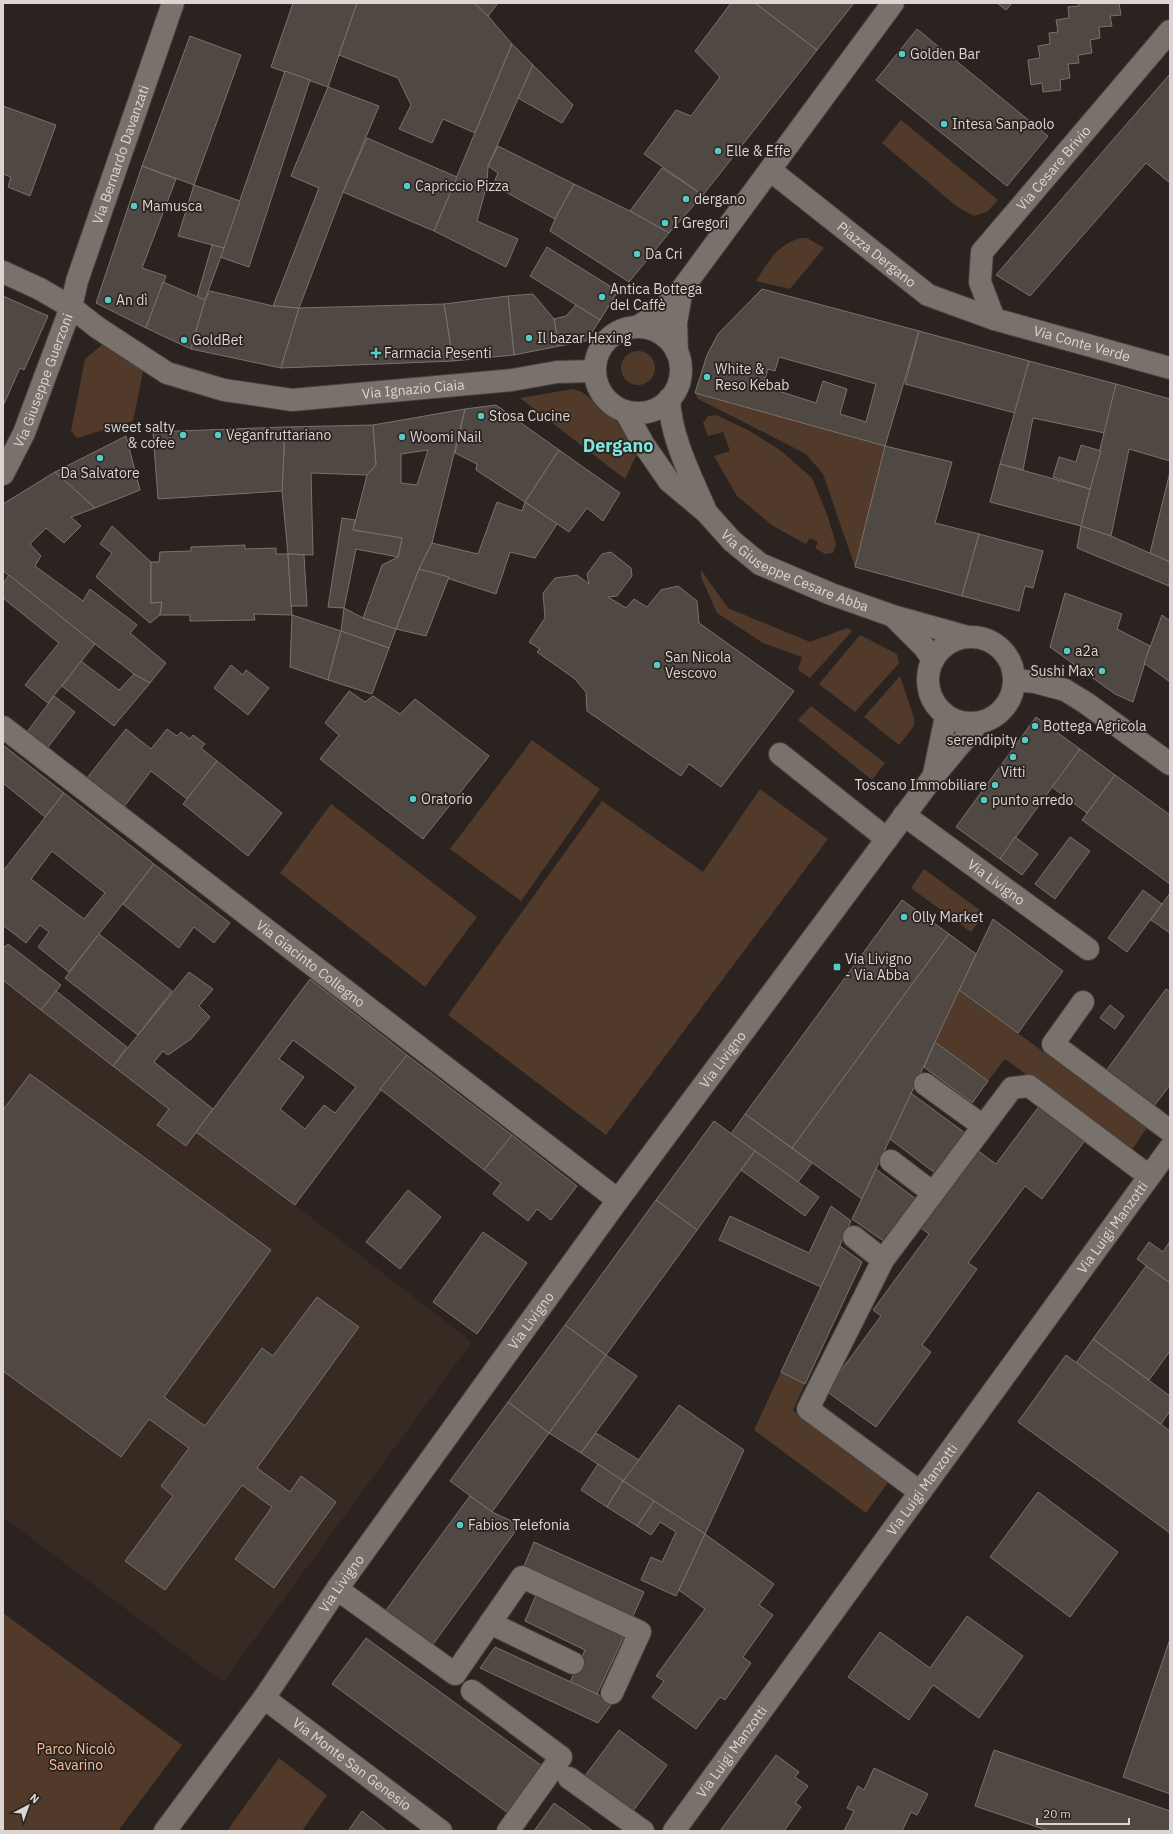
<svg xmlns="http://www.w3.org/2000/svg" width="1173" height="1834" viewBox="0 0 1173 1834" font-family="'IBM Plex Sans',sans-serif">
<rect width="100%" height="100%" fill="#2a231f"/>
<path fill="#362a22" d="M3 980 169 1109 158 1126 186 1146 196 1132 295 1205 472 1342 223 1682 3 1517Z"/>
<g fill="#513a2a">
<path d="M901 120 998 200 987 212 974 216 956 206 882 143Z"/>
<path d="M800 238H807L824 248 790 289 756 281C769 261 776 246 800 238Z"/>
<path d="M104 343 144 367 133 421 77 438 71 431 85 359Z"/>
<circle cx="638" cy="368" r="17"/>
<path d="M573 389 582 392 614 417 637 454 625 479 520 398Z"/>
<path d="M695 393 885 446 855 567 823 474 806 454 698 399Z"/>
<path d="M716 415 748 430 780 450 812 478 828 517 836 544 833 553 825 554 815 548 818 542 810 538 806 544 773 526 737 496 714 456 730 451 723 432 708 436 703 423 708 416Z"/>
<path d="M701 570 728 608 810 642 847 628 852 631 810 678 798 670 802 657 763 643 717 613 701 577Z"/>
<path d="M860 635 897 654 899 663 855 712 819 684Z"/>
<path d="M900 676 914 718V726L899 745 864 717Z"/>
<path d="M811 706 885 763 872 780 798 720Z"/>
<path d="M532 740 600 789 521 901 450 849Z"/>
<path d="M760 789 828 839 606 1135 448 1015 602 801 703 872Z"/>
<path d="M331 804 477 917 425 987 280 873Z"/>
<path d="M924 869 985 914 971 932 911 888Z"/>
<path d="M959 990 1147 1128 1131 1151 1005 1059 988 1081 935 1042Z"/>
<path d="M781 1372 805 1384 793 1410 889 1481 866 1513 754 1430Z"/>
<path d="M3 1613 182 1745 118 1831H3Z"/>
<path d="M279 1758 327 1795 302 1831H227Z"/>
</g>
<g fill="#504843" stroke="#7b726d" fill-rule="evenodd">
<path d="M293 3H357L328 87 271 67Z"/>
<path d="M357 3H474L488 16 512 44 475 133 443 119 432 143 399 129 411 105 398 78 339 55Z"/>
<path d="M474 3H498L488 16Z"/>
<path d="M731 3H755L817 50 703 195 644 154 676 110 691 116 720 77 695 51Z"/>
<path d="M755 3H854L817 50Z"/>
<path d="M997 3H1012L1006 10Z"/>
<path d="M1078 3H1119L1121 15 1110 16 1112 26 1099 27 1100 38 1090 40 1092 53 1078 55 1079 63 1068 64 1070 78 1060 80 1061 90 1043 92 1042 83 1031 85 1028 60 1040 58 1038 46 1050 44 1049 33 1058 32 1056 20 1069 18 1068 7 1079 6Z"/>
<path d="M917 29 1048 136 1007 186 876 80Z"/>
<path d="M190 36 241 55 194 185 142 166Z"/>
<path d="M512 44 533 65 488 166 487 184 477 221 518 239 506 267 434 231Z"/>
<path d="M533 65 573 105 562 123 518 98Z"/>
<path d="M285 71 310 80 249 267 220 257Z"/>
<path d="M1170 74V183L1146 163 1030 296 996 275Z"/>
<path d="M328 87 379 106 343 192 299 308 273 306 319 188 291 176Z"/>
<path d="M3 106 56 125 30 196 8 187 11 177 3 174Z"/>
<path d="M367 138 457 177 434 231 343 192Z"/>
<path d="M498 146 574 184 555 219 493 185 498 173 488 166Z"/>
<path d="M142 166 176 179 142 268 166 276 146 328 96 303Z"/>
<path d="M662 168 703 195 669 233 630 211Z"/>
<path d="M574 184 630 211 669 233 629 282 550 231 555 219Z"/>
<path d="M194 185 240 201 224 248 178 236Z"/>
<path d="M212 245 224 248 205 300 197 297Z"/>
<path d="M547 247 618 291 600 320 530 276Z"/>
<path d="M163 282 205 300 191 349 146 328Z"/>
<path d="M762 289 919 331 885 446 695 393 707 355 718 334ZM779 357 876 384 866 422 840 414 847 389 823 381 816 403 763 386 768 369 775 371Z"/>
<path d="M210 291 273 306 299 308 281 368 191 349 205 300Z"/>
<path d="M533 294 554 319 559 346 514 355 508 296Z"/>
<path d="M3 296 48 316 24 370 20 368 3 406Z"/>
<path d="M508 296 514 355 453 361 444 304Z"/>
<path d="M444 304 453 361 281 368 299 308Z"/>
<path d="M576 305 600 320 586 341 559 346 554 319 566 316Z"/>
<path d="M919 331 1029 361 1015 413 905 384Z"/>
<path d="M1029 361 1116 384 1105 433 1033 418 1023 470 1000 464Z"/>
<path d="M1116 384 1170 399V461L1129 449 1111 536 1081 526Z"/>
<path d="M496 405 559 450 525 502 476 470 477 464 455 453 465 409Z"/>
<path d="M465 409 432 543 419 569 396 629 363 618 382 565 398 557 402 538 353 530 367 475 376 465 373 425ZM428 450 417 485 401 483V454Z"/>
<path d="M373 425 376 465 367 475 311 473 313 555 288 554 282 491 285 427Z"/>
<path d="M285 427 282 491 158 499 153 432Z"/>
<path d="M126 436 140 490 95 508 55 472Z"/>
<path d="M1081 445 1101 451 1090 489 1053 477 1059 457 1076 462Z"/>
<path d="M885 446 952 462 935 523 979 534 962 596 855 567Z"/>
<path d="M559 450 620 493 603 521 587 508 569 532 525 502Z"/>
<path d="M1000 464 1090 489 1081 526 990 502Z"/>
<path d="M55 472 95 508 71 517 81 526 64 543 46 528 30 544 41 556 35 566 83 601 90 589 137 625 130 633 166 663 150 683 134 674 95 644 3 571V504Z"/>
<path d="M1170 472V562L1150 553Z"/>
<path d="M497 502 522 511 525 502 557 524 535 558 510 552 496 594 419 569 432 543 478 554Z"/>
<path d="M342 518 355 520 353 530 402 538 398 557 356 549 344 608 328 607Z"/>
<path d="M112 526 151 562V603L162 602 160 615 150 623 96 577 112 553 100 544Z"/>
<path d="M1081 526 1111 536 1170 562 1169 586 1077 548Z"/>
<path d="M979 534 1043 551 1033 588 1025 586 1019 611 962 596Z"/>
<path d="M245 545V549L276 548V554H288L292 615 254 614 255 620 190 621V615H160L162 602 151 603V562H159L160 552 191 551V547Z"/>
<path d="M611 552 631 568 632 576 617 596 608 597 626 608 634 599 647 607 661 590 678 586 697 601 699 623 794 691 721 787 689 764 681 776 587 711 586 692 575 679 537 652 540 649 529 642 545 618 543 593 555 578 577 575 589 584 587 574 602 554Z"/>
<path d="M288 554 304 555 307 606H291Z"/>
<path d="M419 569 449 577 426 636 396 629Z"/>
<path d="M9 575 95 644 48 703 25 685 59 643 3 598V584Z"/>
<path d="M1065 593 1122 614 1117 629 1150 646 1133 702 1115 694 1050 647Z"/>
<path d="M344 608 363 618 396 629 389 648 341 631Z"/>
<path d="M292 615 341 631 328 680 290 667Z"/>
<path d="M1162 615 1170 621V682L1144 663Z"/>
<path d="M341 631 389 648 372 694 328 680Z"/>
<path d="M81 661 119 690 134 674 150 683 114 726 62 686Z"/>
<path d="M231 665 243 675 246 670 269 688 248 715 214 688Z"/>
<path d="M349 691 365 702 373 696 400 714 415 699 489 756 423 839 320 759 339 735 325 723Z"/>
<path d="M54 696 75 712 48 747 27 732Z"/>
<path d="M1036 717 1080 749 1000 859 956 827Z"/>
<path d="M126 729 151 749 167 729 177 736 181 732 190 739 193 735 205 744 201 748 217 761 187 799 151 771 123 808 86 779Z"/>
<path d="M3 745 64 793 45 817 3 783Z"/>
<path d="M1080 749 1115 775 1087 813 1052 787Z"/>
<path d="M217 761 282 813 248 856 183 804Z"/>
<path d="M1115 775 1170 815V884L1082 820Z"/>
<path d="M64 793 154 864 69 972 38 947 49 932 40 925 26 943 4 926 3 928V871ZM52 851 105 893 84 919 31 879Z"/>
<path d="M1015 837 1038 854 1022 875 1000 859Z"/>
<path d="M1070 837 1090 851 1055 899 1035 884Z"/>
<path d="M154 864 230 923 214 943 194 927 179 948 123 904Z"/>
<path d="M1143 890 1162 904 1127 952 1108 938Z"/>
<path d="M1170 893V933L1151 920Z"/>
<path d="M902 900 949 934 792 1148 745 1114Z"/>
<path d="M993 919 1063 971 1018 1033 959 990Z"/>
<path d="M99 934 172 991 138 1035 65 978Z"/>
<path d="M949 934 976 954 862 1199 792 1148Z"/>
<path d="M8 944 61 985 41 1010 3 980V945L5 947Z"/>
<path d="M189 972 213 989 199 1006 210 1017 191 1039 168 1055 163 1051 154 1062 213 1109 186 1146 157 1125 169 1109 113 1066Z"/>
<path d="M310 979 407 1055 295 1205 196 1132ZM293 1040 356 1087 335 1113 324 1105 305 1129 280 1109 304 1077 279 1059Z"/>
<path d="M1166 989 1170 992V1085L1154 1106 1106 1071Z"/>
<path d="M56 991 127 1047 113 1066 41 1010Z"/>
<path d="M1110 1005 1124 1016 1115 1029 1100 1018Z"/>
<path d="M935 1042 988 1081 972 1103 924 1067Z"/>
<path d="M407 1055 512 1135 484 1170 380 1089Z"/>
<path d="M30 1074 271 1250 164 1397 205 1426 262 1348 273 1356 317 1297 359 1327 257 1468 290 1492 301 1476 336 1502 274 1588 235 1559 272 1507 242 1485 165 1590 125 1561 173 1496 161 1486 189 1448 149 1419 121 1457 3 1371V1110Z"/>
<path d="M911 1093 965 1133 935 1173 890 1139Z"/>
<path d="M1040 1105 1086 1139 1042 1199 1025 1186 968 1263 977 1269 922 1345 931 1352 876 1427 826 1391 881 1316 873 1310 929 1234 921 1228 977 1150 996 1164Z"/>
<path d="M745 1114 812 1163 798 1182 731 1134Z"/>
<path d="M714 1121 755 1151 697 1230 656 1200Z"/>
<path d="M512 1135 577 1186 551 1220 537 1209 528 1221 493 1194 501 1183 484 1170Z"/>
<path d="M755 1151 819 1197 805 1216 741 1170Z"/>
<path d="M876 1169 916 1199 885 1242 852 1219Z"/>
<path d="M408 1190 441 1217 400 1269 366 1242Z"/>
<path d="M656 1200 697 1230 606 1355 565 1325Z"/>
<path d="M831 1206 851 1221 821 1287 719 1240 730 1216 809 1253Z"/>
<path d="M483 1232 527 1263 477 1334 433 1302Z"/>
<path d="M1170 1241V1283L1137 1259 1149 1242 1163 1252Z"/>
<path d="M840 1246 862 1262 805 1384 781 1372Z"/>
<path d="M1146 1266 1170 1283V1351L1149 1380 1093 1339Z"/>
<path d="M565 1325 606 1355 549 1433 508 1402Z"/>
<path d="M1093 1339 1170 1396V1411L1161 1424 1076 1363Z"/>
<path d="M606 1355 637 1376 581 1453 549 1433Z"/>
<path d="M1066 1355 1170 1431V1533L1018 1422Z"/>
<path d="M508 1402 549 1433 492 1512 450 1481Z"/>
<path d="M679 1405 744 1450 705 1534 623 1481Z"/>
<path d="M596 1433 639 1460 623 1481 581 1453Z"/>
<path d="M598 1464 623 1481 607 1507 581 1490Z"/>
<path d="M623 1481 654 1501 637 1526 607 1507Z"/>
<path d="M1038 1492 1118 1552 1070 1617 990 1557Z"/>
<path d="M470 1496 492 1512 520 1525 431 1647 384 1613Z"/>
<path d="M654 1501 705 1534 676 1596 641 1580 651 1557 662 1562 676 1532 660 1522 651 1535 637 1526Z"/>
<path d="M705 1534 774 1584 759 1605 773 1615 743 1657 751 1663 725 1700 720 1697 696 1729 652 1697 664 1681 656 1676 705 1609 679 1590Z"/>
<path d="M534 1542 644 1592 633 1616 524 1566Z"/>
<path d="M536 1595 624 1636 597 1694 570 1682 585 1650 525 1621Z"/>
<path d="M967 1616 1023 1656 979 1718 933 1685 909 1720 848 1677 880 1632 930 1668Z"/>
<path d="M366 1638 542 1766 508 1813 332 1684Z"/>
<path d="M1170 1639V1794L1123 1777Z"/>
<path d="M495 1647 597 1694 613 1702 598 1723 480 1668Z"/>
<path d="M619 1730 667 1765 633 1811 585 1776Z"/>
<path d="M994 1750 1170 1811V1831H1049L975 1806Z"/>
<path d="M776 1755 799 1772 795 1777 808 1786 795 1803 801 1807 784 1831H720Z"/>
<path d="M874 1768 928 1794 917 1815 911 1812 902 1831H844L854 1811 847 1808 858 1786 864 1790Z"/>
<path d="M554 1803 593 1831H534Z"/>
<path d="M362 1811 387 1831H348Z"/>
</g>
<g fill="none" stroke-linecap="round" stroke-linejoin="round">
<defs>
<g id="minor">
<path id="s1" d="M770 170 928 295 994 319 1170 368"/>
<path id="s2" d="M3 272 40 289 71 307 98 328 167 373 224 390 292 400 512 380 557 372 595 371"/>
<path id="s3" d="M994 319 980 282 982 252 1170 31"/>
<path d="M637 327 659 313 682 289 893 3"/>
<circle cx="638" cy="370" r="43"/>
<path d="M677 352 676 323 682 289"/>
<path d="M669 399C671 438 690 474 705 509"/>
<path id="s4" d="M625 411 644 445 669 481 706 512 732 541 760 564 831 594 893 616 968 637"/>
<path id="s5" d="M3 474 24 433 71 307 77 281 173 3"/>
<path d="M894 617 924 647 933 660"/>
<circle cx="971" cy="680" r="43"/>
<path d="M1014 680 1035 682 1065 690 1086 703 1170 764"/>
<path id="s6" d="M3 727 618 1200"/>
<path d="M780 754 887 839"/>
<path d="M934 774 946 716"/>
<path id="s7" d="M904 815 1088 949"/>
<path d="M1083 1002 1053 1044 1170 1131"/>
<path d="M925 1084 983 1126"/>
<path d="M891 1161 933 1193"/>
<path d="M854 1237 883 1260"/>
<path d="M920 1492 808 1409 883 1260 1012 1088 1029 1086 1149 1176"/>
<path d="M337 1589 455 1674 522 1577 640 1632 612 1693"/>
<path d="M490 1623 573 1663"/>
<path d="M472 1691 561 1757 508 1831"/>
<path id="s8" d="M264 1698 441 1831"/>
<path d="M569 1778 643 1831"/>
<path id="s9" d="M165 1831 264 1698 337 1589 618 1200 933 777 978 723"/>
<path id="s10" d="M674 1831 1170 1148"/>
</g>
</defs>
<use href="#minor" stroke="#46413d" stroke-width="24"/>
<use href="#minor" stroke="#79716b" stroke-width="22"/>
</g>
<g fill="#54cdc7" stroke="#2a231f" stroke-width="1.5">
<circle cx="902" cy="54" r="4"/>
<circle cx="944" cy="124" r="4"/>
<circle cx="718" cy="151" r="4"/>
<circle cx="407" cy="186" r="4"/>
<circle cx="686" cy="199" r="4"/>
<circle cx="134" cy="206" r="4"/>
<circle cx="665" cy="223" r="4"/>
<circle cx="637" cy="254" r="4"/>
<circle cx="602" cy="297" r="4"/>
<circle cx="108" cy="300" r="4"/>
<circle cx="529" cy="338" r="4"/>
<circle cx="184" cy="340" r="4"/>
<path d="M374 347h4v4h4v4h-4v4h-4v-4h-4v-4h4z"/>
<circle cx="707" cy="377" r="4"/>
<circle cx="481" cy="416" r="4"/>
<circle cx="183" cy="435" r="4"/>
<circle cx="218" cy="435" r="4"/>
<circle cx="402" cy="437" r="4"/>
<circle cx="100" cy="458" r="4"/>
<circle cx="1067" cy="651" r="4"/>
<circle cx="657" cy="665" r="4"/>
<circle cx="1102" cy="671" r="4"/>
<circle cx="1035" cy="726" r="4"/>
<circle cx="1025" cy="740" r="4"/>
<circle cx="1013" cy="757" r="4"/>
<circle cx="995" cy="785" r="4"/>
<circle cx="413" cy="799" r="4"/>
<circle cx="984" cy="800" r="4"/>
<circle cx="904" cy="917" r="4"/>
<rect x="833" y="963" width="8" height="8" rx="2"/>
<circle cx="460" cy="1525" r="4"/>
</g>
<g text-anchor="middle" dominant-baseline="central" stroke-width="3.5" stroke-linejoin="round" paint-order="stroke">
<g font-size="14" fill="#dbd6d3" stroke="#2a231f" text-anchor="start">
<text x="910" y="54">Golden Bar</text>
<text x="952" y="124">Intesa Sanpaolo</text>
<text x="726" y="151">Elle &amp; Effe</text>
<text x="415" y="186">Capriccio Pizza</text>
<text x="694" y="199">dergano</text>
<text x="142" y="206">Mamusca</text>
<text x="673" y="223">I Gregori</text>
<text x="645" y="254">Da Cri</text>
<text x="610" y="289">Antica Bottega<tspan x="610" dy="16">del Caffè</tspan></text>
<text x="116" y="300">An dì</text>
<text x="537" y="338">Il bazar Hexing</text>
<text x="192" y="340">GoldBet</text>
<text x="384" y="353">Farmacia Pesenti</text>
<text x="715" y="369">White &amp;<tspan x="715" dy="16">Reso Kebab</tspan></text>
<text x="489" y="416">Stosa Cucine</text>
<text x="175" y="427" text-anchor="end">sweet salty<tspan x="175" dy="16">&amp; cofee</tspan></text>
<text x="226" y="435">Veganfruttariano</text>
<text x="410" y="437">Woomi Nail</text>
<text x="100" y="473" text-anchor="middle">Da Salvatore</text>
<text x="1075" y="651">a2a</text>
<text x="665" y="657">San Nicola<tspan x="665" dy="16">Vescovo</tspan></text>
<text x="1094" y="671" text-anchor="end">Sushi Max</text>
<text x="1043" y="726">Bottega Agricola</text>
<text x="1017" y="740" text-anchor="end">serendipity</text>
<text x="1013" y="772" text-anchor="middle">Vitti</text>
<text x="987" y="785" text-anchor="end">Toscano Immobiliare</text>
<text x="421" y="799">Oratorio</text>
<text x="992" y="800">punto arredo</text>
<text x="912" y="917">Olly Market</text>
<text x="845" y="959">Via Livigno<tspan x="845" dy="16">- Via Abba</tspan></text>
<text x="468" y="1525">Fabios Telefonia</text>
</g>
<g font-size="14" fill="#dbd6d3" stroke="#2a231f">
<text stroke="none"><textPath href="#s5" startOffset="341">Via Bernardo Davanzati</textPath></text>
<text stroke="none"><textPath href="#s3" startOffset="180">Via Cesare Brivio</textPath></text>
<text stroke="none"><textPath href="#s1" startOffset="136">Piazza Dergano</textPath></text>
<text stroke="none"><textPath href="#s1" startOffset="363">Via Conte Verde</textPath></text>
<text stroke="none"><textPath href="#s5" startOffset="102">Via Giuseppe Guerzoni</textPath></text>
<text stroke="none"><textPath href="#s2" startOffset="443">Via Ignazio Ciaia</textPath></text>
<text stroke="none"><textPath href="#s4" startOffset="240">Via Giuseppe Cesare Abba</textPath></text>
<text stroke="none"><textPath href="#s7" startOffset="114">Via Livigno</textPath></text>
<text stroke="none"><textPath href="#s6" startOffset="388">Via Giacinto Collegno</textPath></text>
<text stroke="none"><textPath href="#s9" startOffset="952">Via Livigno</textPath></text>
<text stroke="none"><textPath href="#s10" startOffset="746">Via Luigi Manzotti</textPath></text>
<text stroke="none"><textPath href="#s9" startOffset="628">Via Livigno</textPath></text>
<text stroke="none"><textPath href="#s10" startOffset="422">Via Luigi Manzotti</textPath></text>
<text stroke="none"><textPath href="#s9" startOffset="304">Via Livigno</textPath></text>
<text stroke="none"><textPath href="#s10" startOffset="98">Via Luigi Manzotti</textPath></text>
<text stroke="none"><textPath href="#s8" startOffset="110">Via Monte San Genesio</textPath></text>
</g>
<g font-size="14" fill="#fabe97" stroke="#2a231f">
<text x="76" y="1749">Parco Nicolò<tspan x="76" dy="16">Savarino</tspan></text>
</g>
<g font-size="18" font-weight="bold" fill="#7ce7e0" stroke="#2a231f">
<text x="618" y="445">Dergano</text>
</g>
</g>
<rect width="1173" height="1834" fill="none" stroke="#dbd6d3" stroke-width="8"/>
<g transform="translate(28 1806) rotate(41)" stroke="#2a231f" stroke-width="3" paint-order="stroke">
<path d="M0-3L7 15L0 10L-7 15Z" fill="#dbd6d3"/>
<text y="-6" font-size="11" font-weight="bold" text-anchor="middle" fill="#dbd6d3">N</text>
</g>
<path d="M1037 1818v6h92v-6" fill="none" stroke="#dbd6d3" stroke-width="2"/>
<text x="1043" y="1818" font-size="12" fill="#dbd6d3" stroke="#2a231f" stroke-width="3" paint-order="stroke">20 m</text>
</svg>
